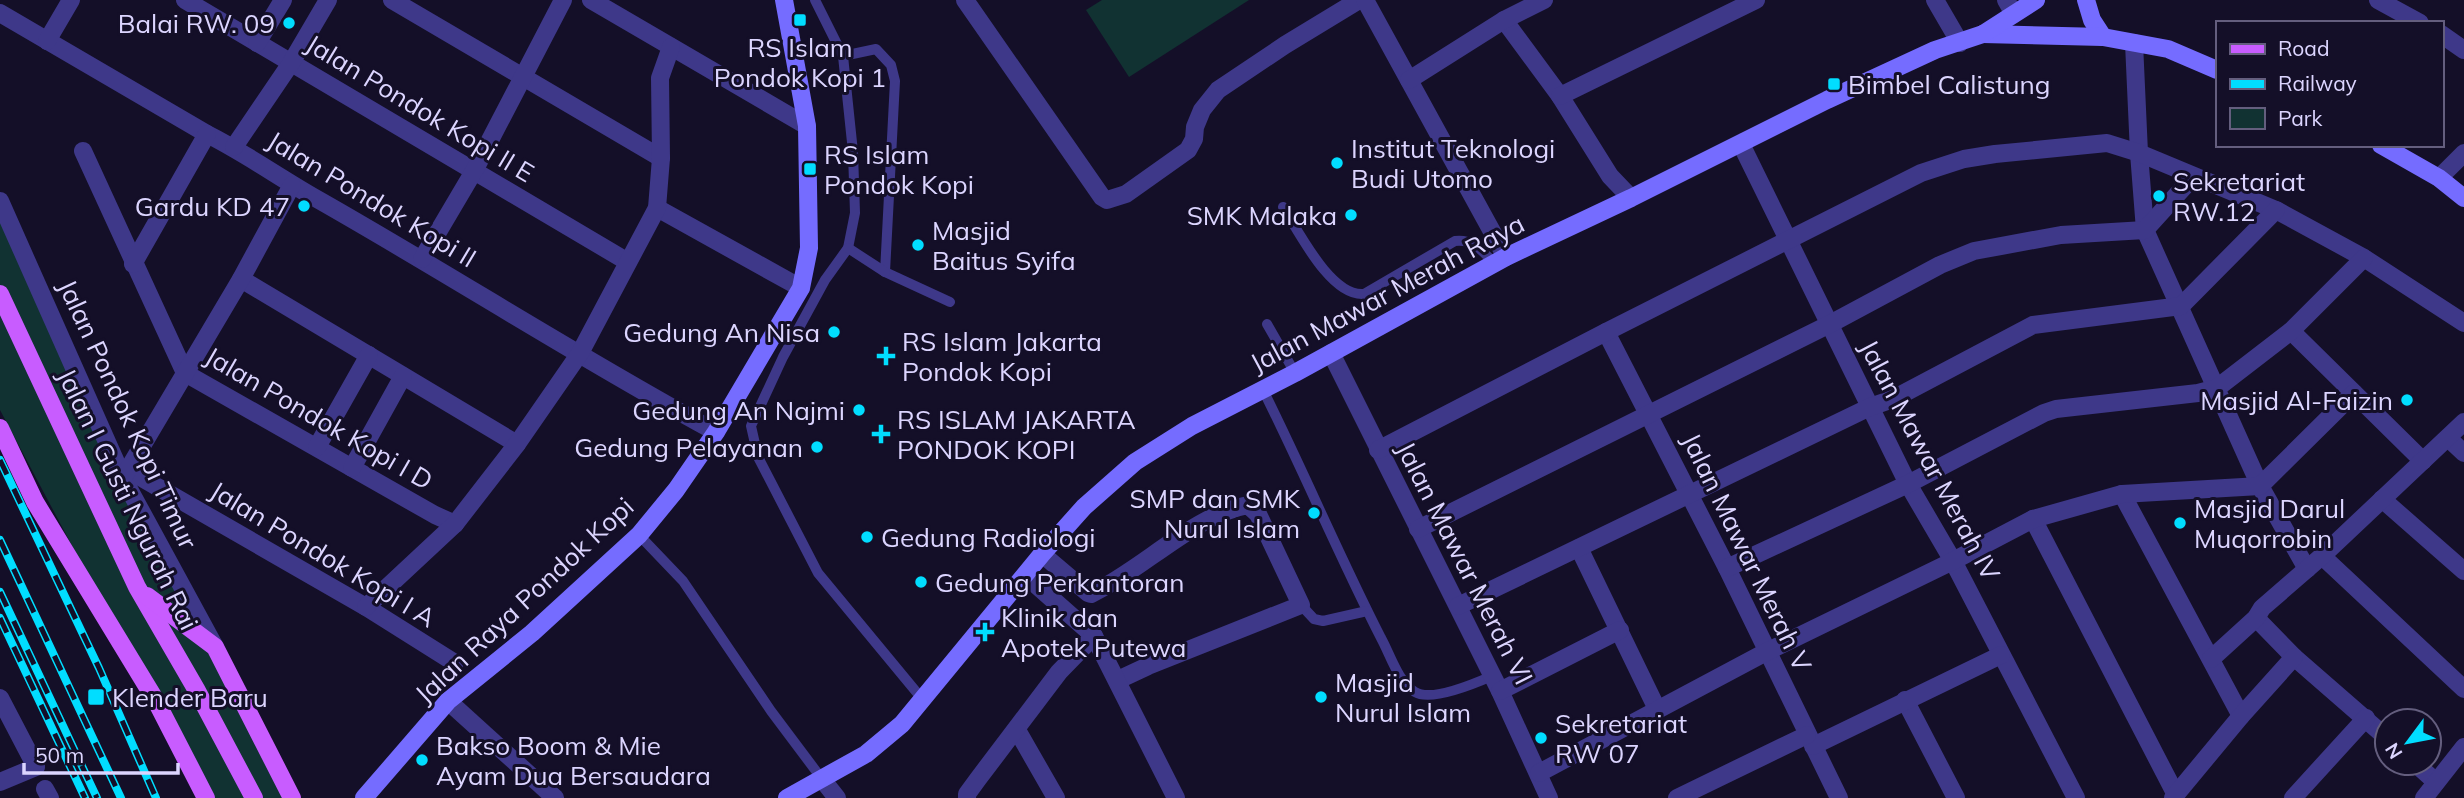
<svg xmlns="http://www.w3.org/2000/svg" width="2464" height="798" viewBox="0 0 2464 798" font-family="Mulish,sans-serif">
<rect width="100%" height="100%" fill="#140f28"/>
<g fill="#113232">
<path d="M1102 0H1249L1129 77 1086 10Z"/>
<path d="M0 201 123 478 292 798H206L0 410Z"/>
</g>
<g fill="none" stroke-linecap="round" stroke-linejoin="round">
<g stroke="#3e3889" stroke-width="10">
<path d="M815 0 843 56 853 152 855 213 848 248 825 280 783 357 751 426 758 457 818 573 923 700"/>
<path d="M843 56 876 49 891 65 895 81 885 272 950 302"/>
<path d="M1283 207C1299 232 1331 297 1364 294L1455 241C1474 239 1481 250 1494 263"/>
<path d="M848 248 885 272"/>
<path d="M1267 324 1295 373"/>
<path d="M1263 390C1304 472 1339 556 1381 638 1390 654 1398 682 1415 692 1431 702 1476 683 1492 676"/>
<path d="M639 535 683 581 771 711 822 779"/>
<path d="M1301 605 1314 619 1323 621 1367 611"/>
</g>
<g stroke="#3e3889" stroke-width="18">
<path d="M185 0 628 262"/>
<path d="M392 0 661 158"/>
<path d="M591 0 807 126"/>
<path d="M965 0 1102 197 1107 200 1126 194 1188 150 1194 139 1195 127 1202 110 1218 90 1285 45 1359 0"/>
<path d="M1365 0 1506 257"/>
<path d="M1935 0 1960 43"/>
<path d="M2006 0 2014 14"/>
<path d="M2378 0 2420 23"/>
<path d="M0 13 207 134C245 153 280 178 317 199 451 275 581 359 716 432"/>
<path d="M1504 20 1560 96 1610 176 1631 198"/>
<path d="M2441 34 2464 50"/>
<path d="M47 41 71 0"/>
<path d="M257 43 283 0"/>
<path d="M2134 43 2139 153 2145 230 2260 486 2307 569"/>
<path d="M1409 80 1504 20 1544 0"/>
<path d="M1560 96 1756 0"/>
<path d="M1741 144 1908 484 1953 561 2076 798"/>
<path d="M234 147 291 63 328 0"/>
<path d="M83 151 185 373 435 515 455 524"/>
<path d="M2439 178 2464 153"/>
<path d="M0 201 123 478 215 647"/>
<path d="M657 208 801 288"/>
<path d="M422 259 474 171 563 0"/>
<path d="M133 264 207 134"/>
<path d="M241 279 517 444"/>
<path d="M2291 331 2423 461"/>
<path d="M1606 332 1727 568 1839 798"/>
<path d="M1331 353 1500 691 1549 798"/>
<path d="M2448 438 2464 453"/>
<path d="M317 447 369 355"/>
<path d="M1378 450 1606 332 1921 173 1964 159 1995 154 2107 143 2139 153 2276 210 2364 258 2464 323"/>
<path d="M352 468 403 376"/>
<path d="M128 470 366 607 455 663"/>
<path d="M123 478 241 279 292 185"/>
<path d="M2122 494 2241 716"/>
<path d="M2382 499 2464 571"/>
<path d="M2033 519 2176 795"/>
<path d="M1418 529 1830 324 1940 265 1974 251 2061 235 2145 230 2193 177"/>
<path d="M1579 548 1657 709"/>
<path d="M1042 554 1088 593 1091 594C1142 570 1194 515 1248 505L1258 514 1301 605 1148 666 1118 680"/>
<path d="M2322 556 2464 689"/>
<path d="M1727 568 1908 484 2044 413 2056 409 2198 393 2217 388 2291 331 2364 258"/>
<path d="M1025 575 1094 636 1176 798"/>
<path d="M1458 606 1870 407 1893 399 2033 325 2181 306 2276 210"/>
<path d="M366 607 455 524 517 444 580 353 657 208 661 158 660 78 671 47"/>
<path d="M2256 618 2294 657 2387 738"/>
<path d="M2211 659 2256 618 2262 608 2322 556 2464 422"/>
<path d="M1500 691 1620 630"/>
<path d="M0 698 36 767 0 782"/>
<path d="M1905 700 1956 798"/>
<path d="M448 701 555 798"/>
<path d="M1017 730 1056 798"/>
<path d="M1813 746 2001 655"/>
<path d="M2415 763 2436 782"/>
<path d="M1539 773 1768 651 1953 561 2033 519 2122 494 2260 486 2354 393"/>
<path d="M822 779 837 798"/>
<path d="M45 789 50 798"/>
<path d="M967 798V794L978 779 1059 672 1094 636"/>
<path d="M1677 798 1807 735"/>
<path d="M2173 798 2241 716 2294 657"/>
<path d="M2293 798 2366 718"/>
<path d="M2424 798 2464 747"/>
</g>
<g stroke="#756cff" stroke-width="18">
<path d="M2086 0 2092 20 2103 37"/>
<path d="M1983 34 2103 37 2168 49 2217 70"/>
<path d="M2381 145 2439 178 2464 198"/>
<path d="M364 798 448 701 532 633 639 535 676 490 716 432 801 288 809 248 807 126 784 0"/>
<path d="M787 798 866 754 902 724 1042 554 1084 507 1135 462 1192 426 1295 373 1506 257 1631 198 1827 100 1935 50 1983 34 2036 0"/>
</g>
<g stroke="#c85cff" stroke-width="18">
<path d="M0 294 137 587 196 689 254 798"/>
<path d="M0 428 35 502 156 701 206 798"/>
<path d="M147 596 215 647 292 798"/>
</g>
<defs>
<g id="rail">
<path d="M0 460 99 668 156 798"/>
<path d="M0 540 121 798"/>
<path d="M0 592 97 798"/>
<path d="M0 618 85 798"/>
</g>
</defs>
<use href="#rail" stroke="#01ddff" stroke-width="8"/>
<use href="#rail" stroke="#140f28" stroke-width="5" stroke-dasharray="16" stroke-linecap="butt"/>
</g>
<g fill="#01ddff" stroke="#140f28" stroke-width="2.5">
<rect x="793" y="13" width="14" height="14" rx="3.5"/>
<circle cx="289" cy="23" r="7"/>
<rect x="1827" y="77" width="14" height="14" rx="3.5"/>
<circle cx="1337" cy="163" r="7"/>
<rect x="803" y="162" width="14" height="14" rx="3.5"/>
<circle cx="2159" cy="196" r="7"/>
<circle cx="304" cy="206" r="7"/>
<circle cx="1351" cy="215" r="7"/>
<circle cx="918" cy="245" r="7"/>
<circle cx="834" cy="332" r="7"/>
<path d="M882.5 345.5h7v7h7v7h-7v7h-7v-7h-7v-7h7z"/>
<circle cx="2407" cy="400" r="7"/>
<circle cx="859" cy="410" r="7"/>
<path d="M877.5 423.5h7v7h7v7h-7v7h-7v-7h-7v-7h7z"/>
<circle cx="817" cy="447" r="7"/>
<circle cx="1314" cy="513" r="7"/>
<circle cx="2180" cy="523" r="7"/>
<circle cx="867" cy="537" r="7"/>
<circle cx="921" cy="582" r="7"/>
<path d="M981.5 621.5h7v7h7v7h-7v7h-7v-7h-7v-7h7z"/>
<rect x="87" y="688" width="18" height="18" rx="3.5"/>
<circle cx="1321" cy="697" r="7"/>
<circle cx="1541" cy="738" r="7"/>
<circle cx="422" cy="760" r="7"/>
</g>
<g text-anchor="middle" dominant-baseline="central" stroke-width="6" stroke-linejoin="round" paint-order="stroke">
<g font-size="26" fill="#dcd5ff" stroke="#140f28" text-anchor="start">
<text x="275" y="23" text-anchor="end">Balai RW. 09</text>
<text x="800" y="47" text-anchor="middle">RS Islam<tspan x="800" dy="30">Pondok Kopi 1</tspan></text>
<text x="1848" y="84">Bimbel Calistung</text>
<text x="1351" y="148">Institut Teknologi<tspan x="1351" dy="30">Budi Utomo</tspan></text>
<text x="824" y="154">RS Islam<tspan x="824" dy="30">Pondok Kopi</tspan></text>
<text x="2173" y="181">Sekretariat<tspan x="2173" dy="30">RW.12</tspan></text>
<text x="290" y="206" text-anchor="end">Gardu KD 47</text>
<text x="1337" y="215" text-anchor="end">SMK Malaka</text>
<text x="932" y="230">Masjid<tspan x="932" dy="30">Baitus Syifa</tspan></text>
<text x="820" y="332" text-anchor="end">Gedung An Nisa</text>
<text x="902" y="341">RS Islam Jakarta<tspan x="902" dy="30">Pondok Kopi</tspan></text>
<text x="2393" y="400" text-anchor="end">Masjid Al-Faizin</text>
<text x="845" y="410" text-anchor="end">Gedung An Najmi</text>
<text x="897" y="419">RS ISLAM JAKARTA<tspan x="897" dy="30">PONDOK KOPI</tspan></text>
<text x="803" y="447" text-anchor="end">Gedung Pelayanan</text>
<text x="1300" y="498" text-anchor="end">SMP dan SMK<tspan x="1300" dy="30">Nurul Islam</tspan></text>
<text x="2194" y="508">Masjid Darul<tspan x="2194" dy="30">Muqorrobin</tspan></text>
<text x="881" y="537">Gedung Radiologi</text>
<text x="935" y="582">Gedung Perkantoran</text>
<text x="1001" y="617">Klinik dan<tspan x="1001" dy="30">Apotek Putewa</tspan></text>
<text x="1335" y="682">Masjid<tspan x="1335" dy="30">Nurul Islam</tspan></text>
<text x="112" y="697">Klender Baru</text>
<text x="1555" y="723">Sekretariat<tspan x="1555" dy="30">RW 07</tspan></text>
<text x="436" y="745">Bakso Boom &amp; Mie<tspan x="436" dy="30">Ayam Dua Bersaudara</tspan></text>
</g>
<g font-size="26" fill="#dcd5ff" stroke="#140f28">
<text transform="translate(420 108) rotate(31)">Jalan Pondok Kopi II E</text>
<text transform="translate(372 199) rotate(31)">Jalan Pondok Kopi II</text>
<text transform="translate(1387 293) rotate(-28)">Jalan Mawar Merah Raya</text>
<text transform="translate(128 414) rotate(65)">Jalan Pondok Kopi Timur</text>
<text transform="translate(319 418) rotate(30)">Jalan Pondok Kopi I D</text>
<text transform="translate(1930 460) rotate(62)">Jalan Mawar Merah IV</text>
<text transform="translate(128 499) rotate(64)">Jalan I Gusti Ngurah Rai</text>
<text transform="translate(1747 552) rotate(64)">Jalan Mawar Merah V</text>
<text transform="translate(323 554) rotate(31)">Jalan Pondok Kopi I A</text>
<text transform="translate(1465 563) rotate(63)">Jalan Mawar Merah VI</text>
<text transform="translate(524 600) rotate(-43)">Jalan Raya Pondok Kopi</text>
</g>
</g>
<rect x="2216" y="21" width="228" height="126" fill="#140f28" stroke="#645e7e" stroke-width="2"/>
<rect x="2230" y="44" width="35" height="10" fill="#c85cff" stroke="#645e7e" stroke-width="2"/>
<text x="2278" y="56" font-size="21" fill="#dcd5ff">Road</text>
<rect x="2230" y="79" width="35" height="10" fill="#01ddff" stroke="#645e7e" stroke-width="2"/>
<text x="2278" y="91" font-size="21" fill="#dcd5ff">Railway</text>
<rect x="2230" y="108" width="35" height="21" fill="#113232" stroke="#645e7e" stroke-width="2"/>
<text x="2278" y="126" font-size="21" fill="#dcd5ff">Park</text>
<g transform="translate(2408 742) rotate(238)"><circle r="33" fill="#140f28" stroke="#645e7e" stroke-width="2"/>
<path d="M0-5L12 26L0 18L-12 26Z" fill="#01ddff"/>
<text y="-10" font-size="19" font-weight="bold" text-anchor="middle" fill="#dcd5ff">N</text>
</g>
<path d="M24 763v10h154v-10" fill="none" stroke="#dcd5ff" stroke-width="3.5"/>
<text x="35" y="763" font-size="21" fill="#dcd5ff" stroke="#140f28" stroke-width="5" paint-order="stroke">50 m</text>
</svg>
